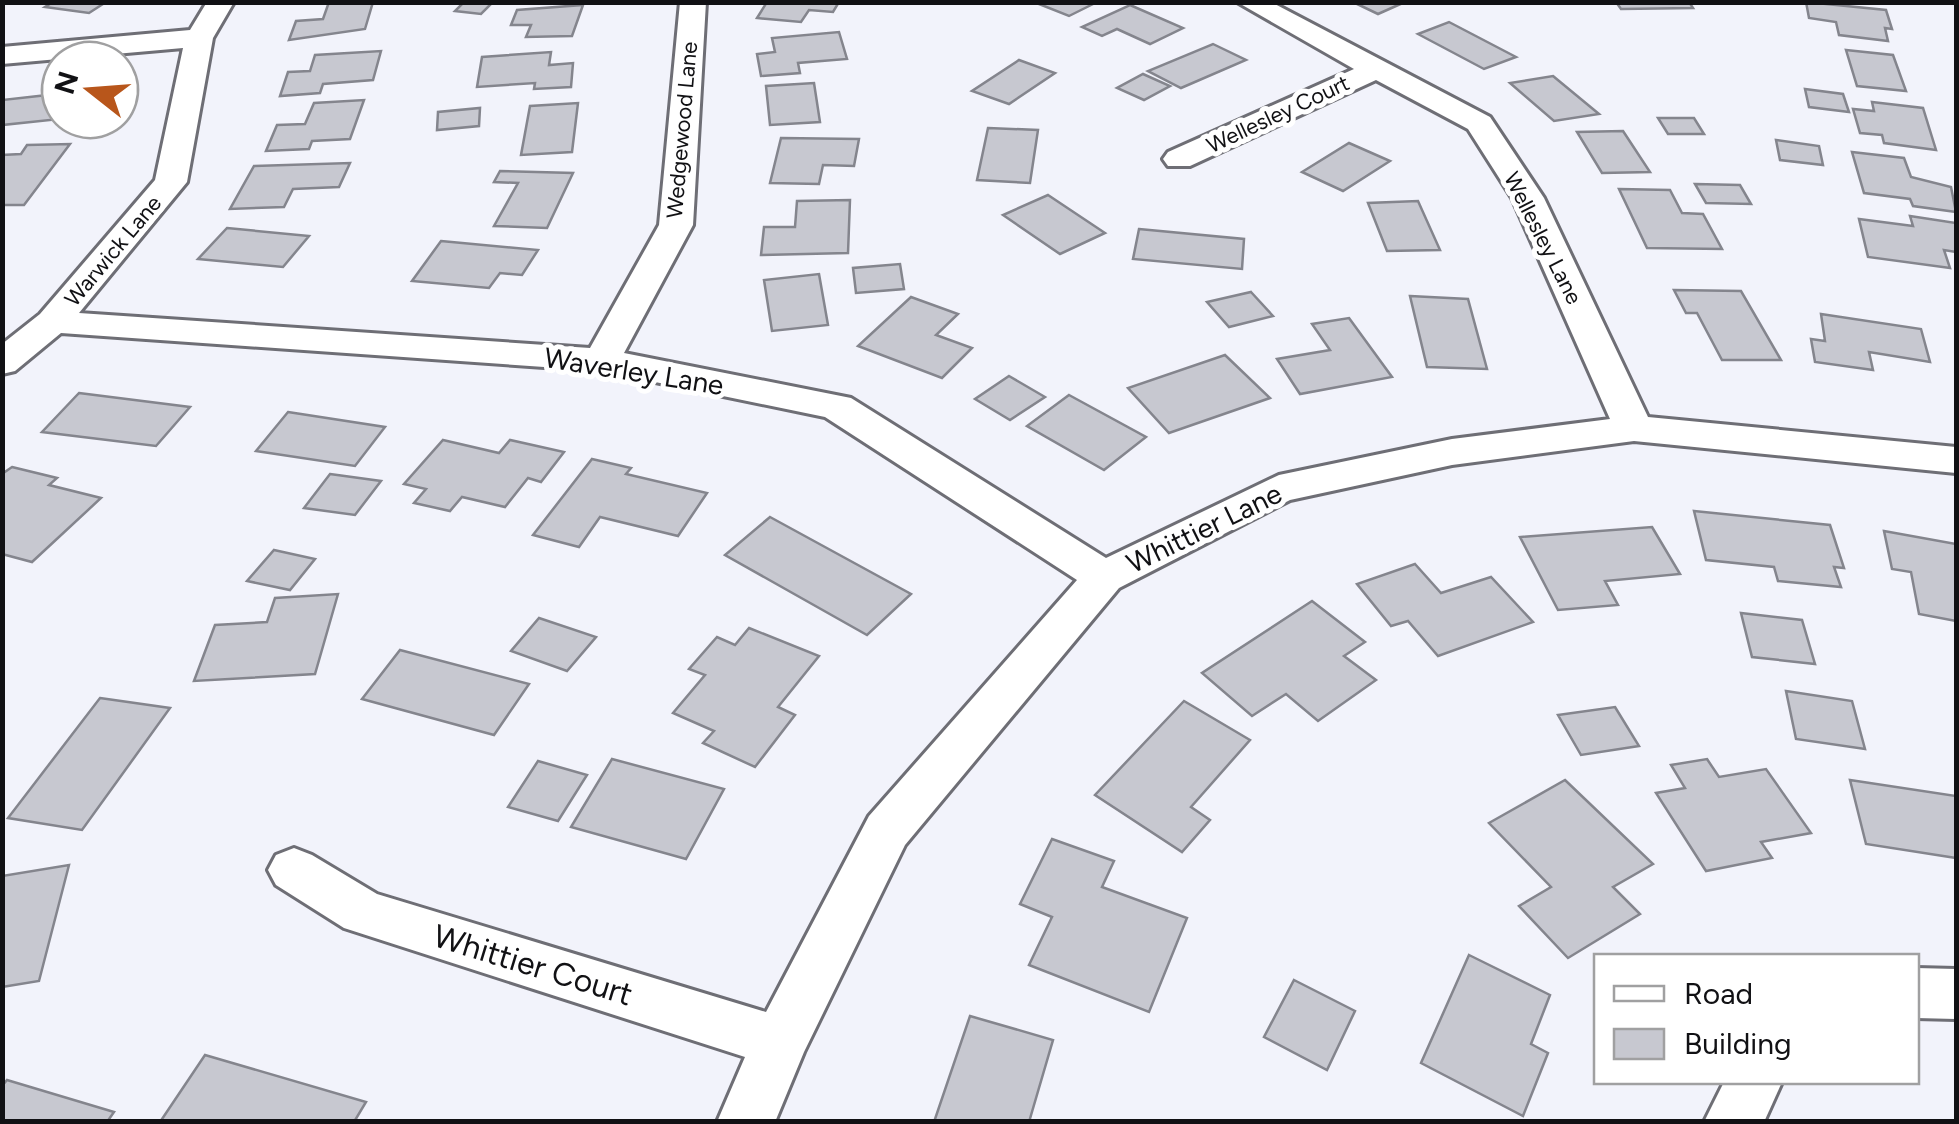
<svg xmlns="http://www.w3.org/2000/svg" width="1959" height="1124" viewBox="0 0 1959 1124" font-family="Figtree,sans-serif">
<rect width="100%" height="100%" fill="#f2f3fb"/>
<g fill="#c7c8d0" stroke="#84858d" stroke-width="2.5">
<path d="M53 2H106L89 13 45 7Z"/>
<path d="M329 2H373L365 29 289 40 296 21 323 19Z"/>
<path d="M464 2H493L481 14 455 11Z"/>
<path d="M767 2H839L833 12 809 10 801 22 757 18Z"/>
<path d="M1034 2H1095V3L1069 16Z"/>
<path d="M1353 2H1405L1378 14Z"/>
<path d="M1616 2H1689L1693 8 1621 9Z"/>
<path d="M1806 2 1886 10 1892 29 1885 28 1888 41 1839 35 1836 22 1809 18Z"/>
<path d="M583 5 572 36 526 37 531 25H511L517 10Z"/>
<path d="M1130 5 1183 28 1150 44 1117 29 1102 36 1082 27Z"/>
<path d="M1449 22 1516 57 1484 69 1418 34Z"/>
<path d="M839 32 847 59 798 63 800 73 761 76 757 54 775 52 772 38Z"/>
<path d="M1213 44 1246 60 1181 88 1148 71Z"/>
<path d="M1846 50 1893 55 1906 91 1857 86Z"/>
<path d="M381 51 373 80 323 84 320 93 280 96 288 72 310 71 315 55Z"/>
<path d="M551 52 549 65 573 63 571 87 534 89 535 83 477 87 482 57Z"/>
<path d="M1019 60 1055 73 1009 104 972 91Z"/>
<path d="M1143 74 1170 86 1144 100 1117 88Z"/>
<path d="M1553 76 1599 114 1554 121 1510 83Z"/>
<path d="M814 83 820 122 770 125 766 86Z"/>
<path d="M1805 89 1843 94 1849 112 1809 107Z"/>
<path d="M57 94 60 119 2 125V100Z"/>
<path d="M364 100 350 139 312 141 309 149 266 151 277 125 305 124 314 103Z"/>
<path d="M1872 102 1923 108 1936 150 1884 143 1882 135 1860 133 1853 109 1874 111Z"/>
<path d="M578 103 572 152 521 155 530 106Z"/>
<path d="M480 108 479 126 437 130 438 112Z"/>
<path d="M1658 118H1694L1704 134H1668Z"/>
<path d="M988 128 1038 130 1030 183 977 180Z"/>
<path d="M1623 131 1650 172 1602 173 1577 132Z"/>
<path d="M781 138 859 139 854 166 823 165 819 184 770 183Z"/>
<path d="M1776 140 1819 146 1823 165 1780 160Z"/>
<path d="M1349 143 1390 161 1343 191 1302 172Z"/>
<path d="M70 144 24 205H2V155L21 154 27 145Z"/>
<path d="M1852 152 1904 158 1911 177 1951 187 1956 212 1913 206 1910 199 1864 193Z"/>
<path d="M350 163 339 187 293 189 284 207 230 209 254 166Z"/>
<path d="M500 171 573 173 547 228 494 226 518 183 494 182Z"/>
<path d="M1695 184 1740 185 1751 204 1706 203Z"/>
<path d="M1619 189 1670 190 1682 213 1703 214 1722 249 1647 248Z"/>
<path d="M1048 195 1105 233 1060 254 1003 215Z"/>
<path d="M850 200 848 253 761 255 764 227H795L797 201Z"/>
<path d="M1418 201 1440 250 1387 251 1368 203Z"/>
<path d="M1910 216 1956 223V252L1944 250 1950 268 1868 257 1859 219 1913 226Z"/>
<path d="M227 228 309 236 283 267 198 259Z"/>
<path d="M1139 229 1244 239 1242 269 1133 259Z"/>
<path d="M441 241 538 250 522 275 500 273 489 288 412 281Z"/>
<path d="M900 264 904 289 856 293 853 268Z"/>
<path d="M819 274 828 325 772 331 764 280Z"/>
<path d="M1674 290 1741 291 1781 360H1722L1697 313H1686Z"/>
<path d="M1251 292 1273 316 1229 327 1207 302Z"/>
<path d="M1410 296 1468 299 1487 369 1427 367Z"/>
<path d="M911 297 958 314 936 335 972 348 942 378 858 346Z"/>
<path d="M1821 314 1921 329 1930 362 1869 352 1873 370 1815 362 1811 339 1825 341Z"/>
<path d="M1349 318 1392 377 1300 394 1277 359 1330 350 1312 324Z"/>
<path d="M1225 355 1270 398 1169 433 1128 388Z"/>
<path d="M1009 376 1045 397 1010 420 975 399Z"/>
<path d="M79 393 190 407 156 446 42 432Z"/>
<path d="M1069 395 1146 437 1104 470 1027 426Z"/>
<path d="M288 412 385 427 355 466 256 451Z"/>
<path d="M443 440 499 453 510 440 564 452 541 482 528 478 505 507 462 497 450 511 414 503 426 489 404 484Z"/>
<path d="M592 459 631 468 626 474 707 493 678 536 600 517 579 547 533 535Z"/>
<path d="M12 467 57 478 49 485 101 498 32 562 2 554V474Z"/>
<path d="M330 474 381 481 355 515 304 508Z"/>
<path d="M1694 511 1830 525 1844 568 1834 567 1841 587 1778 581 1774 567 1706 560Z"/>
<path d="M770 517 911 594 867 635 725 555Z"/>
<path d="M1652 527 1680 574 1605 581 1618 605 1558 610 1520 537Z"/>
<path d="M1884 531 1956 544V621L1919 614 1911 572 1892 569Z"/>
<path d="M274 550 315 559 290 590 247 581Z"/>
<path d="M1415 564 1441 593 1491 577 1533 622 1438 656 1408 621 1391 626 1357 584Z"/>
<path d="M338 594 315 674 194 681 215 625 267 622 275 598Z"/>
<path d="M1312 601 1365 642 1344 656 1376 680 1318 721 1286 694 1252 716 1202 673Z"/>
<path d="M1741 613 1802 620 1815 664 1752 657Z"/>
<path d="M539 618 596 637 567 671 511 651Z"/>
<path d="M749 628 819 656 778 707 795 715 755 767 703 743 714 731 673 713 705 675 689 669 717 637 735 645Z"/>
<path d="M400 650 529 684 494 735 362 699Z"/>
<path d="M1786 691 1852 701 1865 749 1796 739Z"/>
<path d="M100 698 170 708 82 830 8 818Z"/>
<path d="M1184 701 1250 740 1191 807 1210 820 1182 852 1095 795Z"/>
<path d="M1615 707 1639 746 1581 755 1558 715Z"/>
<path d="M612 759 724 789 686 859 571 827Z"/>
<path d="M1707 759 1719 777 1766 769 1811 833 1761 842 1772 858 1706 871 1656 793 1685 788 1671 765Z"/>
<path d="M538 761 587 775 558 821 508 807Z"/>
<path d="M1565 780 1653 864 1613 887 1640 914 1568 958 1519 906 1551 887 1489 823Z"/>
<path d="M1850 780 1956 796V858L1866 844Z"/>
<path d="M1052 839 1114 861 1102 887 1187 918 1149 1012 1029 965 1052 917 1020 904Z"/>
<path d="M69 865 39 981 2 987V876Z"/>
<path d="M1469 955 1550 995 1531 1044 1548 1053 1523 1116 1421 1063Z"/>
<path d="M1294 980 1355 1011 1327 1070 1264 1037Z"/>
<path d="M970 1016 1053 1040 1029 1122H934Z"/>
<path d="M205 1055 366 1102 354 1122H160Z"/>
<path d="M7 1080 114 1112 107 1122H2V1086Z"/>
</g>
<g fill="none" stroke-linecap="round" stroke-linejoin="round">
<defs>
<g id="street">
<path d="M207 2H234L213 38 187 182 79 313 590 348 659 225 680 2H706L693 225 624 353 851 398 1106 558 1279 475 1452 439 1610 419 1512 198 1468 129 1376 80 1190 166H1168L1163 159 1168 152 1354 69 1237 2H1271L1490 117 1544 198 1648 417 1956 447V473L1634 441 1452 465 1290 500 1119 588 905 845 804 1052 775 1122H717L745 1057 344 928 276 885 268 870 276 855 294 848 312 855 377 894 766 1012 869 816 1077 580 825 417 602 371 61 333 15 371 2 374V344L40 314 155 180 183 48 2 64V47L190 30Z"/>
<path d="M1916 968 1956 969V1019L1916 1018Z"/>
<path d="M1724 1082H1782L1764 1122H1704Z"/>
</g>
</defs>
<use href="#street" stroke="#6e6e75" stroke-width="6"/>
<use href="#street" fill="#fff" fill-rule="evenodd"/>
</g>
<g text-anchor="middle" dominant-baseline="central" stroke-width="10" stroke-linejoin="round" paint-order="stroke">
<g font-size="22" fill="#111114" stroke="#fff">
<text transform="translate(1278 114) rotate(-25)">Wellesley Court</text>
<text transform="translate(682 130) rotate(-85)">Wedgewood Lane</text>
<text transform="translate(1543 238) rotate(63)">Wellesley Lane</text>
<text transform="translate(113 251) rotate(-50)">Warwick Lane</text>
</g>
<g font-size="28" fill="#111114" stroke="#fff">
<text transform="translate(634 371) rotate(9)">Waverley Lane</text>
<text transform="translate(1204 528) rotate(-26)">Whittier Lane</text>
</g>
<g font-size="32" fill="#111114" stroke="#fff">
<text transform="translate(533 965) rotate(17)">Whittier Court</text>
</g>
</g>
<rect width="1959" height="1124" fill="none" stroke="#111114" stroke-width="10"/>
<rect x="1594" y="954" width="325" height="130" fill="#ffffff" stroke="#a0a0a1" stroke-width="2.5"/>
<rect x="1614" y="986" width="50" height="15" fill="#ffffff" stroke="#a0a0a1" stroke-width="2.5"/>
<text x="1684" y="1004" font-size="30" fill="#111114">Road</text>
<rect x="1614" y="1029" width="50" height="30" fill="#c7c8d0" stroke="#a0a0a1" stroke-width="2.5"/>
<text x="1684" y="1054" font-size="30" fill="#111114">Building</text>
<g transform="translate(90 90) rotate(287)"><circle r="48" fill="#ffffff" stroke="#a0a0a1" stroke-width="2.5"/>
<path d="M0-8L18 38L0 25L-18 38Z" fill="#b8561b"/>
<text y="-15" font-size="28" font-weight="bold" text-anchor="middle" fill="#111114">N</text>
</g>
</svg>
